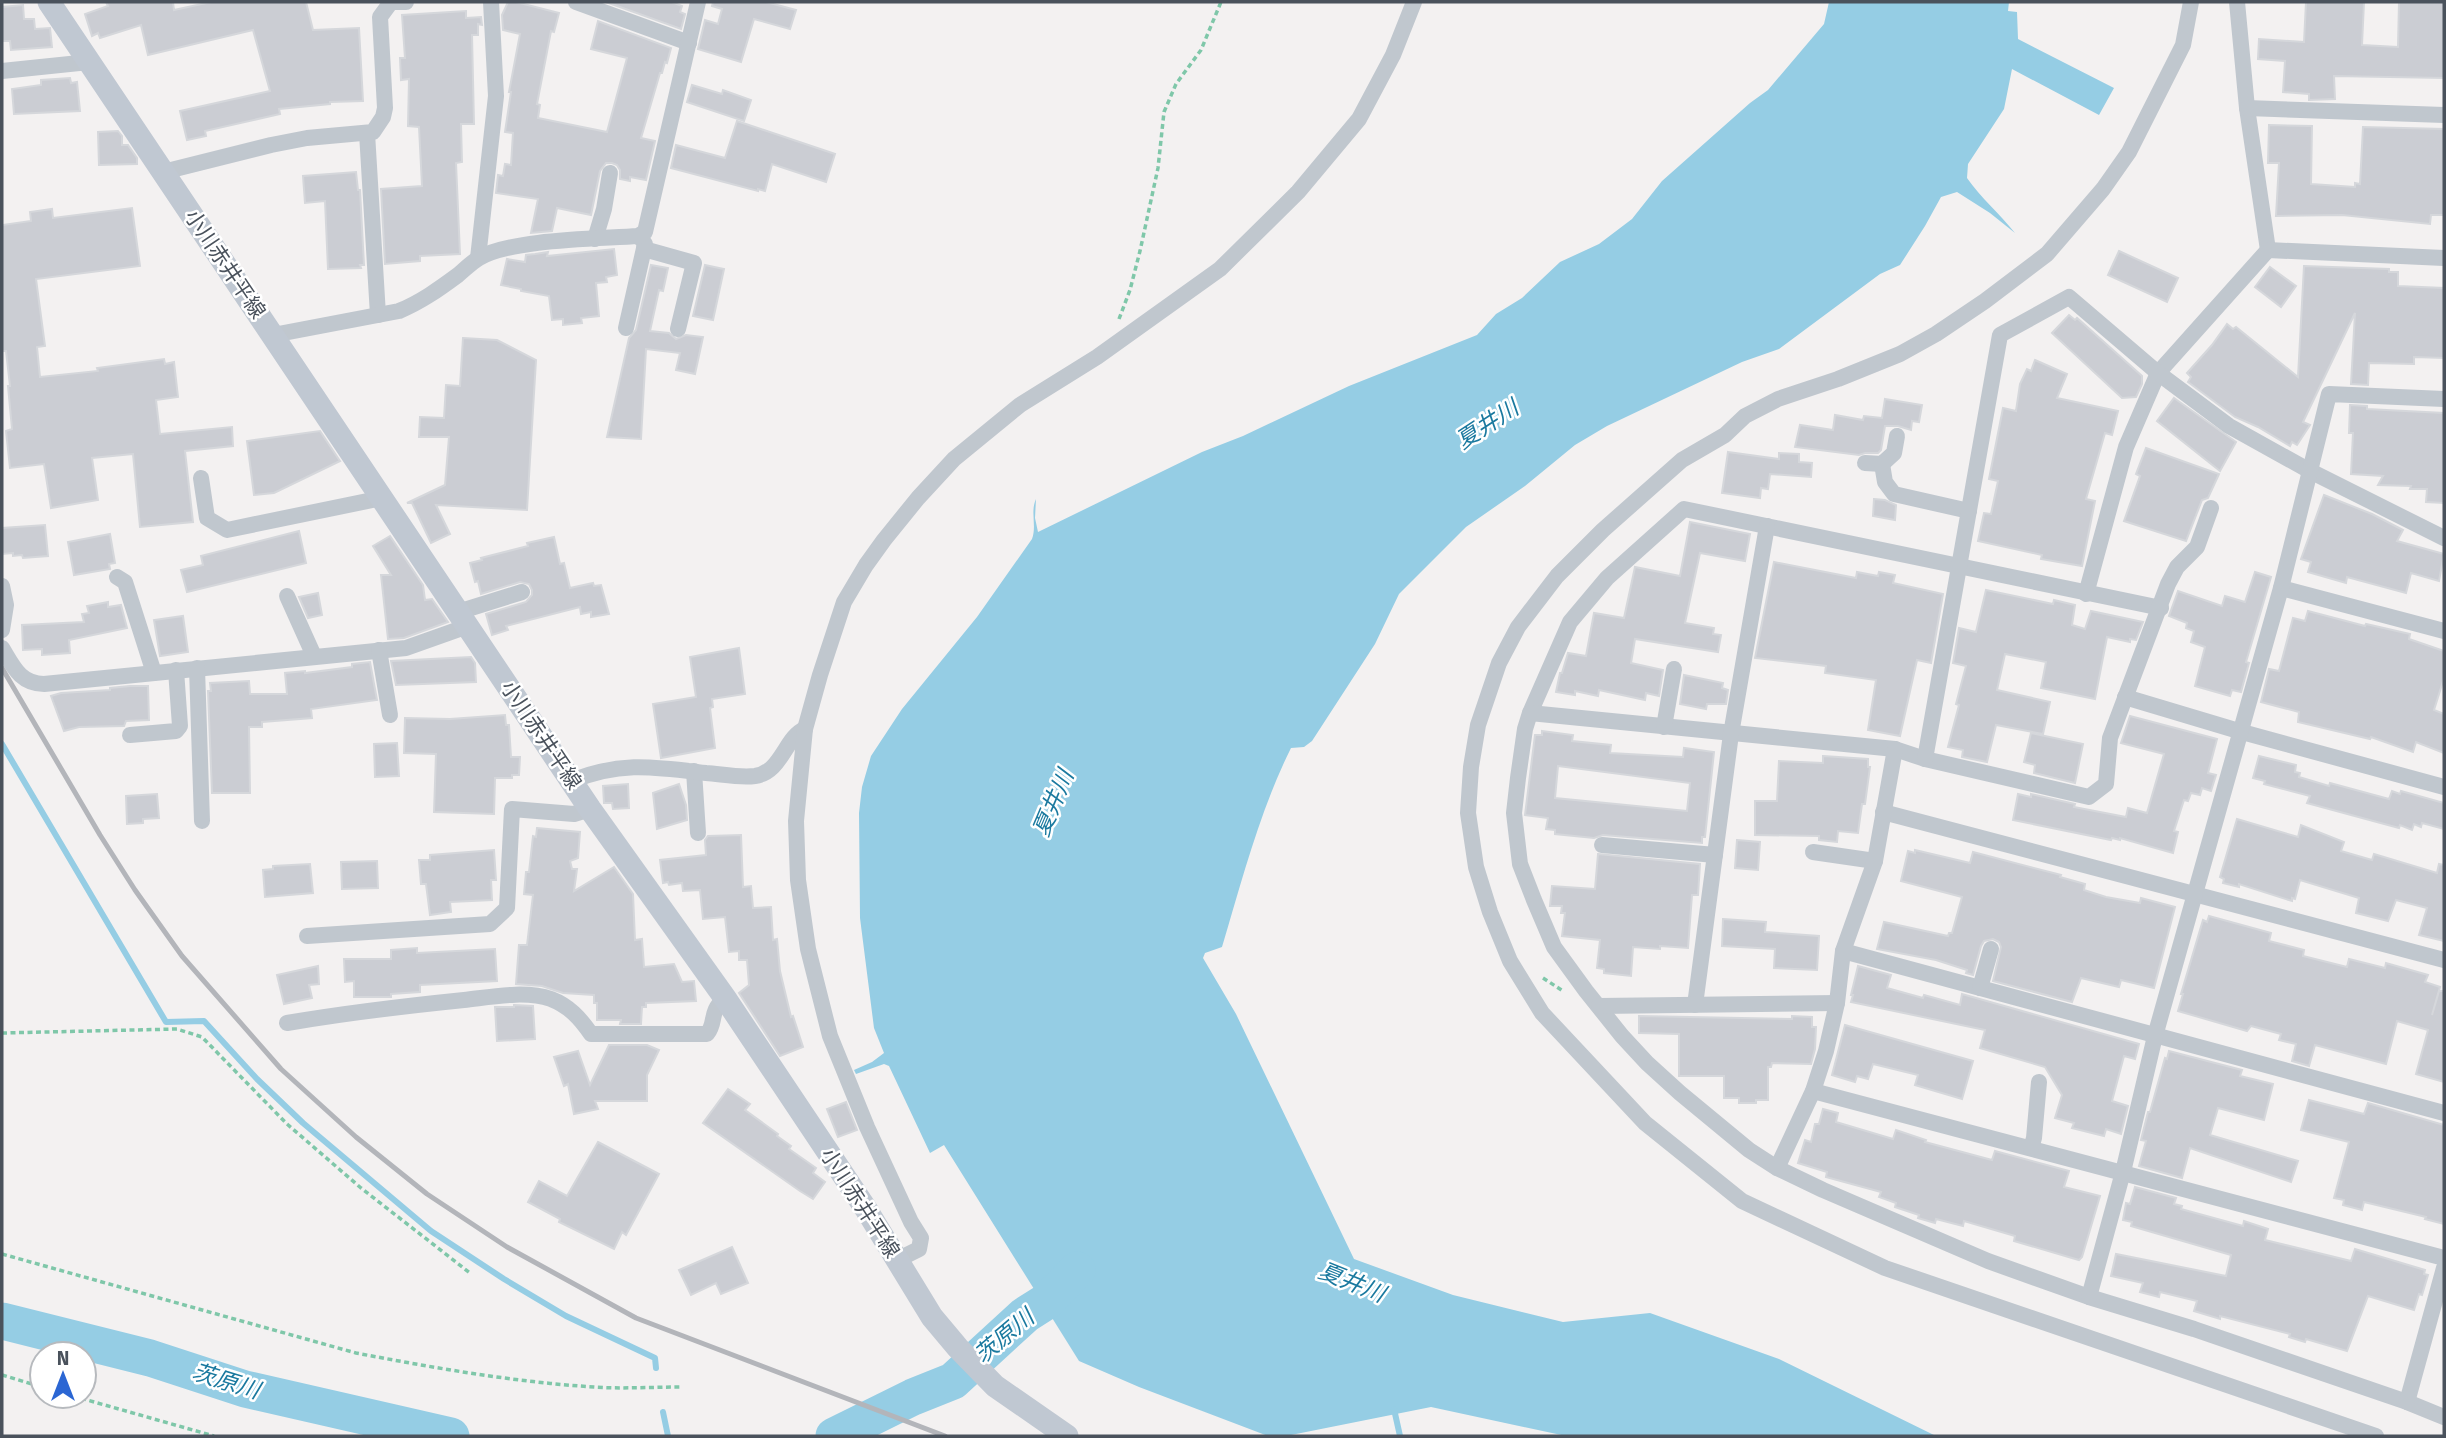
<svg xmlns="http://www.w3.org/2000/svg" width="2446" height="1438" viewBox="0 0 2446 1438" font-family="'Fira Sans','Noto Sans JP',sans-serif">
<rect width="100%" height="100%" fill="#f3f1f1"/>
<path fill="#95cde4" d="M1829 2H2009L2008 11 2017 12 2018 39 2114 88 2099 115 2012 69 2004 109 1968 164 1967 178C1981 198 1999 213 2015 233L1990 213 1957 192 1941 197 1925 226 1900 265 1880 274 1779 349 1742 362 1607 426 1575 445 1525 486 1466 527 1399 594 1375 644 1312 741 1304 747 1291 748C1260 810 1242 880 1222 947L1205 953 1203 958 1236 1014 1354 1259 1453 1295 1563 1322 1650 1313 1779 1359 1936 1436H1566L1431 1407 1286 1436H1268L1139 1387 1079 1361 944 1145 930 1153 889 1066 884 1064 856 1074 854 1070 872 1062 884 1053 874 1028 860 918 859 813 862 787 871 756 902 709 977 617 1032 539C1037 526 1030 512 1036 499L1035 518 1038 532 1202 452 1243 436 1349 386 1477 335 1496 314 1522 298 1560 262 1599 244 1632 219 1662 181 1750 103 1768 90 1824 24Z"/>
<g fill="none" stroke-linecap="round" stroke-linejoin="round">
<g stroke="#95cde4" stroke-width="6">
<path d="M2 744 166 1022 204 1021 257 1079 303 1123 431 1231 504 1279 566 1316 655 1358 656 1368"/>
<path d="M1394 1409 1400 1436"/>
<path d="M663 1412 668 1436"/>
</g>
<g stroke="#95cde4" stroke-width="37">
<path d="M2 1321 150 1358 245 1389 451 1436"/>
<path d="M834 1436 913 1397 953 1381 1025 1315 1047 1301 1077 1270"/>
</g>
</g>
<g fill="#cbcdd3" stroke="#d5d7db" stroke-width="2" fill-rule="evenodd">
<path d="M106 2H173L174 10 211 2H306L313 30 359 28 363 101 330 102V104L279 109 280 114 205 131 206 136 187 140 180 111 270 91 253 30 148 55 141 25 100 38 98 33 92 36 85 14 108 6Z"/>
<path d="M508 2H516L559 13 554 32 551 31 537 104 540 105 538 118 607 132 627 58 591 49 598 21 671 48 667 63 665 62 662 73H660L641 138 655 141 646 180 630 177V181L620 179V170L617 165 612 163H606L600 171 591 215 557 208 552 231 531 233 538 199 496 193 498 175 503 176 505 164 511 165 513 133 505 132 511 92H509L520 34 503 30 502 15Z"/>
<path d="M606 2H672L682 6 680 12 685 14 681 29Z"/>
<path d="M713 2H766L796 10 790 29 754 19 741 62 698 49 705 20 718 24 722 9 712 6Z"/>
<path d="M2306 2H2364L2362 45 2398 47 2399 2H2444V78L2334 76 2335 99 2309 100V94L2283 92 2285 61 2258 59 2259 39 2304 42Z"/>
<path d="M23 5 24 19H34L35 29 50 28 52 47 11 50 10 41H2V7Z"/>
<path d="M466 11V18L481 17 482 25 478 24V35H472L474 124H461L462 162 456 163 460 254 420 256V261L385 264 381 189 422 186 419 127 408 126 409 79 401 80 400 58H405L402 15Z"/>
<path d="M70 78 71 83 77 82 80 111 14 114 12 89 41 85V80Z"/>
<path d="M692 85 722 94 723 90 751 100 744 121 687 102Z"/>
<path d="M737 121 835 154 826 182 772 164 765 191 758 189V191L671 168 676 145 725 158Z"/>
<path d="M2269 125 2312 126 2311 184 2355 187V183L2360 184 2363 127 2444 129V215H2431L2430 224 2342 215 2276 216 2279 163H2268Z"/>
<path d="M118 131 122 136V145H128L137 158V164L99 165 98 132Z"/>
<path d="M356 172 358 190H360L364 265H360L361 268 328 269 325 201 305 203 303 176Z"/>
<path d="M132 208 140 266 36 279 45 346 37 347 40 377 98 371 97 368 164 359 165 364 174 362 178 397 156 400 160 434 232 427 233 446 185 451 193 522 140 527 133 454 92 458 98 500 51 508 44 464 10 468 6 431 12 429 8 386H10L6 351H2V225L31 221 30 212 52 209 53 218Z"/>
<path d="M614 249 617 275 606 277 607 282 596 283 599 316 581 318 582 323 563 325V319L552 320 549 296 521 291V289L501 285 507 259 525 262 526 255 535 254 548 252 547 256Z"/>
<path d="M2119 251 2178 278 2167 302 2108 275Z"/>
<path d="M651 265 668 268 663 291 659 290 650 331 669 333 676 339 686 335 703 337 695 374 676 370 680 353 646 349 641 439 607 437 629 338 636 330Z"/>
<path d="M705 265 724 269 713 320 693 316Z"/>
<path d="M2304 266 2389 269V272H2398V286L2444 288V358L2414 357V364L2369 363 2368 385 2351 384 2355 313 2303 422 2310 425 2297 445 2292 442 2290 446 2258 427 2235 417 2188 382 2191 377 2187 373 2212 345 2227 324 2233 329 2236 327 2298 377Z"/>
<path d="M2270 267 2296 286 2281 307 2255 287Z"/>
<path d="M2069 315 2075 320 2077 318 2142 376V384L2136 397 2122 398 2052 333Z"/>
<path d="M463 338 497 340 536 360 527 510 436 505 450 534 431 543 412 503H407L445 485 449 437H419L420 417 444 418 446 385 460 386Z"/>
<path d="M2035 360 2067 374 2057 398 2118 411 2112 435 2105 433 2086 499 2095 501 2082 566 2041 559 2042 555 1978 541 1984 513 1991 514 1998 481 1989 479 2003 408 2016 411 2020 384 2027 369 2031 371Z"/>
<path d="M2174 398 2236 442 2220 471 2157 421Z"/>
<path d="M1885 399 1922 405 1919 422 1912 421 1911 430 1898 426H1885L1881 450 1878 453H1865L1859 455 1795 447 1800 425 1833 430 1835 415 1863 420 1864 416 1882 418Z"/>
<path d="M2350 405 2367 406V409L2444 413V503L2426 502 2427 489H2410L2411 486 2378 485 2383 476 2351 474 2353 433H2349Z"/>
<path d="M320 431 340 461 274 493 254 495 247 441Z"/>
<path d="M2146 448 2219 474 2208 498 2202 500 2186 541 2124 521 2140 476 2136 474Z"/>
<path d="M1728 452 1779 459V453L1799 454V462L1812 463 1811 477 1770 474 1768 489 1761 488 1760 498 1722 493Z"/>
<path d="M2324 495 2372 514 2403 530 2397 541 2444 554 2439 581 2411 573 2406 593 2347 577 2346 583 2308 572 2311 562 2301 559Z"/>
<path d="M1874 499 1885 500 1896 505 1895 520 1873 516Z"/>
<path d="M1690 522 1750 534 1745 561 1700 553 1685 623 1714 628 1713 634 1721 635 1718 652 1635 639 1631 663 1663 670 1659 696 1646 693 1645 700 1599 690 1598 696 1575 691V695L1556 692 1560 673H1562L1568 653 1586 656 1594 613 1624 618 1635 567 1680 576Z"/>
<path d="M45 525 48 556 23 558 22 555 13 556V553L2 554V528Z"/>
<path d="M299 531 306 563 187 592 181 570 203 565 201 556Z"/>
<path d="M110 534 115 563 109 564 110 569 74 575 68 542Z"/>
<path d="M390 536 423 585 425 600 432 599 448 622 404 638 388 639 381 575H391L373 546Z"/>
<path d="M554 537 560 564 564 563 570 588 593 583 594 586 601 585 609 614 591 617V612L581 614 580 607 506 626 508 630 492 635 486 614 526 602 532 595V590L529 584 520 582 481 594 478 581 475 582 470 563 482 560 481 558 528 546 527 543Z"/>
<path d="M1774 562 1856 578 1857 572 1878 576 1879 572 1895 575 1893 583 1943 594 1931 663 1917 660 1900 736 1868 730 1876 680 1825 673 1826 666 1755 658Z"/>
<path d="M2255 572 2271 577 2246 662 2249 663 2241 692 2232 690 2230 696 2195 686 2205 647 2191 642 2194 631 2186 628 2187 623 2169 616 2178 591 2222 606 2225 596 2245 602Z"/>
<path d="M1986 590 2053 604 2054 600 2075 605 2072 625 2085 629 2091 611 2143 622 2136 640 2130 639V642L2107 637 2095 699 2041 688 2046 662 2005 654 1997 690 2050 702 2043 734 1996 725 1987 762 1962 757 1963 750 1948 747 1959 705 1956 704 1966 666 1953 663 1959 628 1976 632Z"/>
<path d="M318 593 322 615 308 618 299 597Z"/>
<path d="M108 602V607L121 605 127 628 69 640 70 653 42 655V649L23 650 22 625 84 622 82 614 89 613 87 606Z"/>
<path d="M2308 611 2365 626 2366 624 2410 634 2409 639 2444 651V678L2434 710 2444 714V753L2416 742 2413 752 2371 737 2370 739 2298 722 2299 712 2261 702 2269 669 2279 671 2293 618 2305 621Z"/>
<path d="M183 616 188 652 160 656 154 620Z"/>
<path d="M739 648 745 694 712 699 713 707 710 708 715 748 661 758 653 704 696 697 690 657Z"/>
<path d="M471 657 475 663 476 682 396 685 391 661Z"/>
<path d="M370 662 377 700 311 709 312 718 262 722V727H249L250 793H212L208 691H211L210 683 249 681 250 694H287L285 673 305 671V673L352 667V664Z"/>
<path d="M1684 675 1723 683 1722 688 1728 690 1726 704H1707L1706 709 1680 704Z"/>
<path d="M130 686H148L149 720 126 721 124 726 79 727 64 731 51 696 61 693 110 690V688Z"/>
<path d="M505 715 506 725H509L511 757H520L519 775H512V778H495L494 814 434 812 436 754 404 753 405 718 450 719Z"/>
<path d="M2130 716 2217 739 2208 773 2216 775 2211 791 2202 788 2200 795 2191 793 2188 801 2184 800 2174 831 2178 832 2173 853 2120 838V840L2112 838 2111 840 2013 820 2018 794 2031 797V794L2075 804 2074 807 2126 817 2128 808 2147 813 2164 754 2121 743Z"/>
<path d="M1542 731 1573 735 1572 741 1611 745 1610 753 1683 757 1684 748 1714 752 1705 837H1702V843L1603 835 1594 838 1555 834V830L1546 829 1548 818 1525 815 1535 735H1542ZM1558 766 1690 783 1687 811 1555 798Z"/>
<path d="M2031 733 2083 744 2075 783 2034 773 2035 765 2024 762Z"/>
<path d="M397 743 399 776 375 777 374 744Z"/>
<path d="M1823 756 1868 759V767H1870L1865 804H1862L1858 833 1838 831 1837 842 1819 840V836L1755 835V801H1777L1779 761 1823 763Z"/>
<path d="M2259 756 2296 765 2295 772 2300 773 2299 777 2329 786 2330 783 2389 799 2392 791 2400 794 2401 791 2444 803V829L2422 823 2421 827 2414 824 2412 830 2400 825 2399 828 2307 803 2310 796 2264 784 2265 781 2253 778Z"/>
<path d="M628 784 629 808 613 809 612 803H604L603 786Z"/>
<path d="M679 784 686 805 687 820 657 829 653 793Z"/>
<path d="M157 794 159 818 143 819V823L127 824 126 796Z"/>
<path d="M2237 819 2298 837 2301 825 2344 842 2341 851 2372 860 2374 854 2437 873 2439 864 2444 865V941L2419 935 2427 908 2396 900 2388 921 2356 913 2359 898 2300 880 2295 899 2292 898V901L2239 884V887L2223 883 2224 879 2220 877Z"/>
<path d="M537 828 580 832 578 858 570 861 572 869H577L574 891 614 867 633 894 635 940 642 939 644 967 674 964 682 982 694 981 696 1001 646 1003V1007H642L641 1024H620L621 1020H597V1003H594V995L563 993 542 986 516 984 519 945H527L533 895 524 894 526 872H529L533 836 536 837Z"/>
<path d="M741 835 743 887 751 886 753 908 771 907 773 940 777 939 780 971 791 1017 793 1016 803 1047 780 1056 739 993 749 985 747 960H739V951L729 952 725 917 703 919 700 890 683 891 682 883 669 885 668 882 663 883 660 860 706 855 705 840 708 836Z"/>
<path d="M1737 840 1760 842 1758 870 1735 868Z"/>
<path d="M494 850 496 880H491L492 900 450 902 451 912 430 915 426 884H421L419 860H430V855Z"/>
<path d="M1915 850 1970 863 1973 852 2061 875 2060 877 2085 884 2084 890 2106 897 2140 903 2141 898 2175 907 2154 988 2121 980 2119 987 2081 978 2072 1002 1993 981 2001 947 1999 942 1993 939 1984 941 1981 946 1973 975 1966 973 1967 970 1936 960 1877 949 1884 922 1948 936 1949 933H1952L1962 897 1901 881 1908 851 1915 853Z"/>
<path d="M1598 854 1700 864 1698 895H1692L1688 948 1660 946V949L1633 947 1631 976 1604 973V969L1597 968 1600 940 1562 936 1565 913H1561L1562 906H1550L1552 886 1595 889Z"/>
<path d="M377 861 378 888 342 889 341 862Z"/>
<path d="M310 864 313 893 265 897 263 870 273 869V866Z"/>
<path d="M2209 916 2271 933 2269 941 2304 950 2303 956 2347 967 2349 959 2385 968 2386 963 2428 975 2425 982 2440 987 2432 1015 2439 991H2444V1082L2416 1074 2428 1030 2397 1021 2386 1064 2315 1045 2309 1066 2292 1061 2296 1044 2279 1040 2281 1034 2251 1026 2247 1031 2178 1011 2183 994H2181L2203 920 2207 922Z"/>
<path d="M1723 919 1766 922 1765 932 1819 936 1817 970 1774 968 1775 949 1722 946Z"/>
<path d="M417 948V953L495 949 497 981 420 985V992L391 994V997H354V981L345 982 344 959H391V950Z"/>
<path d="M318 966 319 984 309 985 312 998 284 1004 277 975Z"/>
<path d="M1858 966 1891 975 1887 988 1923 998 1924 995 1960 1005 1962 994 2139 1044 2135 1059 2124 1056 2112 1101 2128 1106 2121 1134 2106 1129 2104 1136 2072 1128 2074 1123 2055 1118 2062 1095 2045 1067 1980 1048 1985 1030 1851 1002 1853 995H1851Z"/>
<path d="M514 1005 533 1006 535 1039 497 1041 495 1007H514Z"/>
<path d="M1639 1016 1792 1019V1016L1812 1017V1027H1816L1815 1049 1811 1064 1772 1063 1771 1067H1768V1100H1756V1103H1739V1098H1724V1076H1679V1034L1639 1033Z"/>
<path d="M1845 1025 1973 1061 1962 1099 1915 1085 1918 1075 1873 1064 1868 1079 1857 1076 1855 1082 1832 1075Z"/>
<path d="M609 1045H647L659 1050 647 1075V1101H595L598 1109 574 1114 568 1084 564 1086 554 1057 578 1051 590 1085Z"/>
<path d="M2169 1051 2242 1070 2240 1076 2273 1084 2264 1120 2218 1108 2210 1135 2298 1161 2291 1182 2190 1148 2182 1178 2139 1166 2146 1141 2141 1140 2148 1112H2150L2165 1058 2167 1059Z"/>
<path d="M728 1089 750 1104 745 1110 778 1134 777 1136 791 1146 789 1149 816 1168 813 1173 825 1182 813 1199 800 1191 703 1123Z"/>
<path d="M2309 1100 2364 1114 2368 1103 2444 1125V1224L2425 1219 2426 1217 2364 1202 2362 1210 2343 1205 2344 1200 2334 1198 2349 1142 2301 1130Z"/>
<path d="M846 1102 857 1130 838 1137 827 1109Z"/>
<path d="M1823 1109 1838 1113 1836 1122 1893 1139 1896 1130 1926 1140 1925 1142 1992 1160 1995 1151 2069 1171 2064 1187 2100 1196 2082 1257 2079 1260 2014 1241 2015 1236 1964 1221 1963 1226 1936 1219 1935 1223 1918 1218 1919 1215 1895 1207 1896 1203 1879 1197 1881 1192 1826 1177 1827 1172 1798 1163 1805 1140 1811 1142 1815 1124H1819Z"/>
<path d="M598 1142 659 1174 626 1235 622 1232 614 1249 559 1222 560 1219 528 1202 539 1181 567 1196Z"/>
<path d="M2135 1187 2176 1198 2174 1204 2182 1206 2181 1209 2243 1226 2244 1221 2268 1229 2265 1240 2351 1261 2355 1249 2425 1270 2424 1274 2428 1275 2422 1295 2419 1294 2414 1310 2368 1296 2347 1351 2306 1339 2305 1342 2289 1337 2290 1334 2220 1316V1319L2194 1311 2197 1301 2160 1292 2159 1297 2140 1292 2143 1283 2111 1276 2116 1254 2226 1276 2231 1255 2131 1226 2132 1222 2123 1220 2126 1203 2130 1204Z"/>
<path d="M732 1247 748 1283 721 1294 716 1283 691 1295 679 1270Z"/>
</g>
<g fill="none" stroke-linecap="round" stroke-linejoin="round">
<g stroke="#7fc7a9" stroke-width="3.5" stroke-dasharray="5 3.5" stroke-linecap="butt">
<path d="M1119 319 1130 290 1140 251 1158 168 1164 112 1176 84 1201 50 1221 2"/>
<path d="M1543 978 1563 991"/>
<path d="M2 1033 177 1029 202 1037 287 1124 361 1188 470 1273"/>
<path d="M2 1254 356 1353C435 1368 514 1382 594 1387 623 1389 652 1387 680 1387"/>
<path d="M2 1375 42 1387"/>
<path d="M73 1396 214 1436"/>
</g>
<g stroke="#c0c7ce" stroke-width="16">
<path d="M576 2 689 43"/>
<path d="M2191 2 2183 45 2129 152 2103 189 2047 254 1985 301 1936 334 1900 354 1838 379 1778 399 1745 416 1725 435 1682 460 1603 530 1557 576 1518 627 1499 663 1478 725 1471 767 1468 813 1476 867 1490 912 1510 961 1542 1013 1645 1123 1742 1201 1885 1268 2376 1436"/>
<path d="M2237 2 2247 108 2268 250"/>
<path d="M2 71 89 62"/>
<path d="M2247 108 2444 115"/>
<path d="M367 133 378 315"/>
<path d="M163 172 271 145 307 138 373 132 383 117 385 108 380 17 391 2H406"/>
<path d="M595 239 604 209 610 173"/>
<path d="M644 249 694 263 678 329"/>
<path d="M2268 250 2444 258"/>
<path d="M478 258 496 96 491 2"/>
<path d="M626 328 645 244 642 240"/>
<path d="M273 335 399 311C421 302 439 289 458 275 465 269 472 262 479 258 512 239 598 239 638 236L645 232 698 2"/>
<path d="M1865 463 1882 464 1894 453 1897 436"/>
<path d="M1882 464 1885 482 1894 494 1969 511"/>
<path d="M201 478 207 518 227 530 382 498"/>
<path d="M117 577 125 582 154 673"/>
<path d="M2 586 6 605 2 630"/>
<path d="M2281 588 2444 631"/>
<path d="M2086 594 2126 447 2158 373 2268 250"/>
<path d="M287 596 314 656"/>
<path d="M2161 608 1684 509 1607 578 1570 622 1530 713 1525 729 1518 778 1514 813 1520 864 1534 900 1554 947 1586 991 1622 1036 1647 1063 1680 1093 1749 1150 1777 1168 1823 1190 1988 1261 2089 1297 2194 1329 2407 1402 2444 1417"/>
<path d="M458 612 522 592"/>
<path d="M2 648C13 666 20 684 44 684L406 648 468 626"/>
<path d="M379 650 390 715"/>
<path d="M197 668 202 821"/>
<path d="M2125 697 2242 732 2444 787"/>
<path d="M1530 713 1895 749 1925 759 2089 797 2106 784 2110 738 2168 584 2177 567 2197 547 2211 508"/>
<path d="M1664 727 1674 669"/>
<path d="M130 735 176 731 180 726 176 670"/>
<path d="M1925 759 2000 335 2069 297 2158 373 2229 426 2310 471 2444 538"/>
<path d="M694 771 698 833"/>
<path d="M572 781C620 761 655 767 706 773 721 774 739 778 755 776 782 772 785 737 805 729"/>
<path d="M1883 812 2444 960"/>
<path d="M1602 845 1715 855"/>
<path d="M1813 852 1875 861"/>
<path d="M307 936 490 924 507 908 512 809 574 814 590 809"/>
<path d="M1843 951 2444 1113"/>
<path d="M1980 988 1991 949"/>
<path d="M1695 1005 1731 734 1767 526"/>
<path d="M1599 1006 1837 1003"/>
<path d="M287 1023C346 1013 405 1006 464 1000 491 997 525 990 551 999 569 1006 580 1018 591 1034H707C717 1022 708 1013 725 998"/>
<path d="M1813 1091 2444 1258"/>
<path d="M2031 1148 2034 1138 2039 1082"/>
<path d="M1777 1168 1813 1091 1826 1051 1837 1003 1843 951 1875 861 1895 749"/>
<path d="M897 1260 919 1249 921 1238 911 1222 867 1127 830 1036 808 949 798 880 796 821 805 729 820 675 844 602 866 565 884 540 918 498 954 459 1020 405 1097 357 1220 269 1298 192 1359 119 1393 55 1414 2"/>
<path d="M2089 1297 2123 1172 2155 1036 2281 588 2329 394 2444 399"/>
<path d="M2407 1402 2444 1268"/>
</g>
<path stroke="#c0c8d2" stroke-width="23" d="M49 2 590 809 725 998 866 1209 932 1317 958 1348 995 1386 1067 1436"/>
<path stroke="#b3b5ba" stroke-width="5" d="M2 668 100 835 135 890 182 956 281 1069 356 1137 427 1194 507 1247 636 1318 945 1436"/>
</g>
<g text-anchor="middle" dominant-baseline="central" stroke-width="5" stroke-linejoin="round" paint-order="stroke">
<g font-size="21" fill="#4a525c" stroke="#fff">
<text transform="translate(225 264) rotate(56)">小川赤井平線</text>
<text transform="translate(541 735) rotate(56)">小川赤井平線</text>
<text transform="translate(860 1203) rotate(57)">小川赤井平線</text>
</g>
<g font-size="23" font-style="italic" fill="#1a799f" stroke="#fff">
<text transform="translate(1487 424) rotate(-33)">夏井川</text>
<text transform="translate(1053 803) rotate(-67)">夏井川</text>
<text transform="translate(1352 1282) rotate(22)">夏井川</text>
<text transform="translate(1004 1336) rotate(-40)">茨原川</text>
<text transform="translate(226 1381) rotate(17)">茨原川</text>
</g>
</g>
<rect width="2446" height="1438" fill="none" stroke="#4a525c" stroke-width="7"/>
<g transform="translate(63 1375)"><circle r="33" fill="#ffffff" stroke="#b7babe" stroke-width="2"/>
<path d="M0-5L12 26L0 18L-12 26Z" fill="#2b66d3"/>
<text y="-10" font-size="19" font-weight="bold" text-anchor="middle" fill="#4a525c">N</text>
</g>
</svg>
